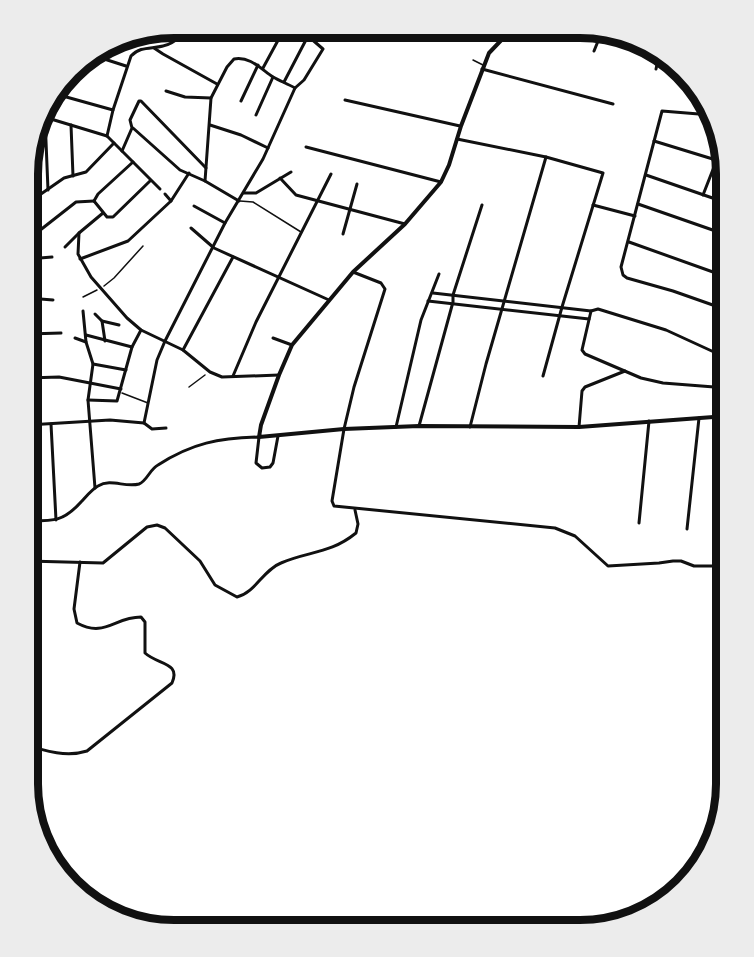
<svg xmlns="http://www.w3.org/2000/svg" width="754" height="957" viewBox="0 0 754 957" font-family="'Asap Condensed',sans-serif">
<rect width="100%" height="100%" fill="#fff"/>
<path fill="#353535" d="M470 30H487L484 36Z"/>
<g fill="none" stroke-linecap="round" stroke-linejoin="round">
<g stroke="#111" stroke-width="1.5">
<path d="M104 286 114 278 143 246"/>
<path d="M83 297 97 290"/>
<path d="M189 387 205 375"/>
</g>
<g stroke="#111" stroke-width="1.5">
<path d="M473 60 483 65"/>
<path d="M240 201 253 202 301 232"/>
<path d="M122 393 148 403"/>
</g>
<g stroke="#111" stroke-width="3">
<path d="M154 48 163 54 217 84"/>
<path d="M594 51 603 29"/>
<path d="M98 57 126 66"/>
<path d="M263 68 282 33"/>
<path d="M482 69 613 104"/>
<path d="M656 69 660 51"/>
<path d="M284 82 308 36"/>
<path d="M166 91 185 97 211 98"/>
<path d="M52 93 113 110"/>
<path d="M59 95 65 78"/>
<path d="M345 100 460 126"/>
<path d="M241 101 258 65"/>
<path d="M256 115 273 77"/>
<path d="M711 115 662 111 621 267 623 275 627 278 673 291 727 310"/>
<path d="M41 116 107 136 160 189"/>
<path d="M45 117 48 190"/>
<path d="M71 125 73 176"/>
<path d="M210 125 241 135 268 148"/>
<path d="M133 128 180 170 205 181 239 201"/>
<path d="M107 136 113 110 131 56C140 46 152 49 163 46 171 45 178 39 184 34"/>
<path d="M457 139 546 157 603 173 562 307 543 376"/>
<path d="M654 141 716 160"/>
<path d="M306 147 441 182"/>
<path d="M122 151 132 128 130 120 139 101H141L206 168"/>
<path d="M646 175 727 203"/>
<path d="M280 178 296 195 405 224"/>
<path d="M205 181 211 98 227 67 234 59C250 56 261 69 273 77 280 81 288 84 295 88"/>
<path d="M244 193H256L291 172"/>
<path d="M165 194 171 201"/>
<path d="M703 195 721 149"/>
<path d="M94 201 107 217H113L150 181"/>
<path d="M94 201 98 194 133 162"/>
<path d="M28 203 64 178 86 172 114 143"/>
<path d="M638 204 727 235"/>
<path d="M593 205 635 216"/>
<path d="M194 206 225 223"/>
<path d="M191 228 214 248 329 300"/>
<path d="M28 231H39L76 202 94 201"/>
<path d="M79 233 78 254 91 277 127 318 141 330 183 350 210 372 222 377 279 375"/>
<path d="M721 233 727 218"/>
<path d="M343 234 357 184"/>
<path d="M629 242 727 277"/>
<path d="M65 247 79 233 103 213"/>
<path d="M28 259 52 257"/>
<path d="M80 259 128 241 171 201 189 173"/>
<path d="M353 272 381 283 385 289 354 387 344 429 332 501 334 506 555 528 575 536 608 566 659 563 673 561H681L694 566H727"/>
<path d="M433 293 591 311 598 309 666 330 727 358"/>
<path d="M28 298 53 300"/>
<path d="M428 301 589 319"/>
<path d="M83 311 86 342 93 364 88 400 95 488"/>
<path d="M591 311 582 350 585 354 641 378 663 383 727 388"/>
<path d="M95 314 102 321 119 325"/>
<path d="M102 321 105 341"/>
<path d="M28 334 61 333"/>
<path d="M86 335 132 347"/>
<path d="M75 338 86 342"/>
<path d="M273 338 292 345"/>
<path d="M183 350 233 257"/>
<path d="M93 364 126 370"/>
<path d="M233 376 256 322 331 174"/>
<path d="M28 378 59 377 121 389"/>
<path d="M722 388 727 374"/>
<path d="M88 400 117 401 132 347 141 330"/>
<path d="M144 423 157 360 165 341 225 223 263 159 295 88 304 80 323 49 308 36 300 32"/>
<path d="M51 424 56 520"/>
<path d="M28 425 110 420 144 423 152 429 166 428"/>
<path d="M419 426 453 302V295L482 205"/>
<path d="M396 427 421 320 439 274"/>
<path d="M470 427 486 364 546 157"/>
<path d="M579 427 582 391 585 387 625 371"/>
<path d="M28 521C53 521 63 522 81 502 86 497 91 490 98 486 111 478 125 488 139 484 147 481 150 469 158 465 192 443 219 438 259 437L256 463 262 468 270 467 273 463 278 436"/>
<path d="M639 523 649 421"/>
<path d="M687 529 699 418"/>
<path d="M27 561 103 563 147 527 157 525 165 528 200 561 215 585 237 597C256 592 263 570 281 563 309 551 330 554 356 533L358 524 355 510"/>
<path d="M27 744C45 752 68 757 87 751L172 683C181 662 158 665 145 653V622L141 617C114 617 105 638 77 623L74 609 80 562"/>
</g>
<path stroke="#111" stroke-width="4" d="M511 30 489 53 461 126 449 165 441 182 405 224 353 272 292 345 279 375 261 425 259 437 344 429 419 426 579 427 727 416"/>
</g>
<path d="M0 0H754V957H0ZM174 38H580A136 136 0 0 1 716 174V784A136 136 0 0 1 580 920H174A136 136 0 0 1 38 784V174A136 136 0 0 1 174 38Z" fill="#ececec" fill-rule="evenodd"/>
<path fill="none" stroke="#111" stroke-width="8" d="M174 38H580A136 136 0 0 1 716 174V784A136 136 0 0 1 580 920H174A136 136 0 0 1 38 784V174A136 136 0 0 1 174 38Z"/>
</svg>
